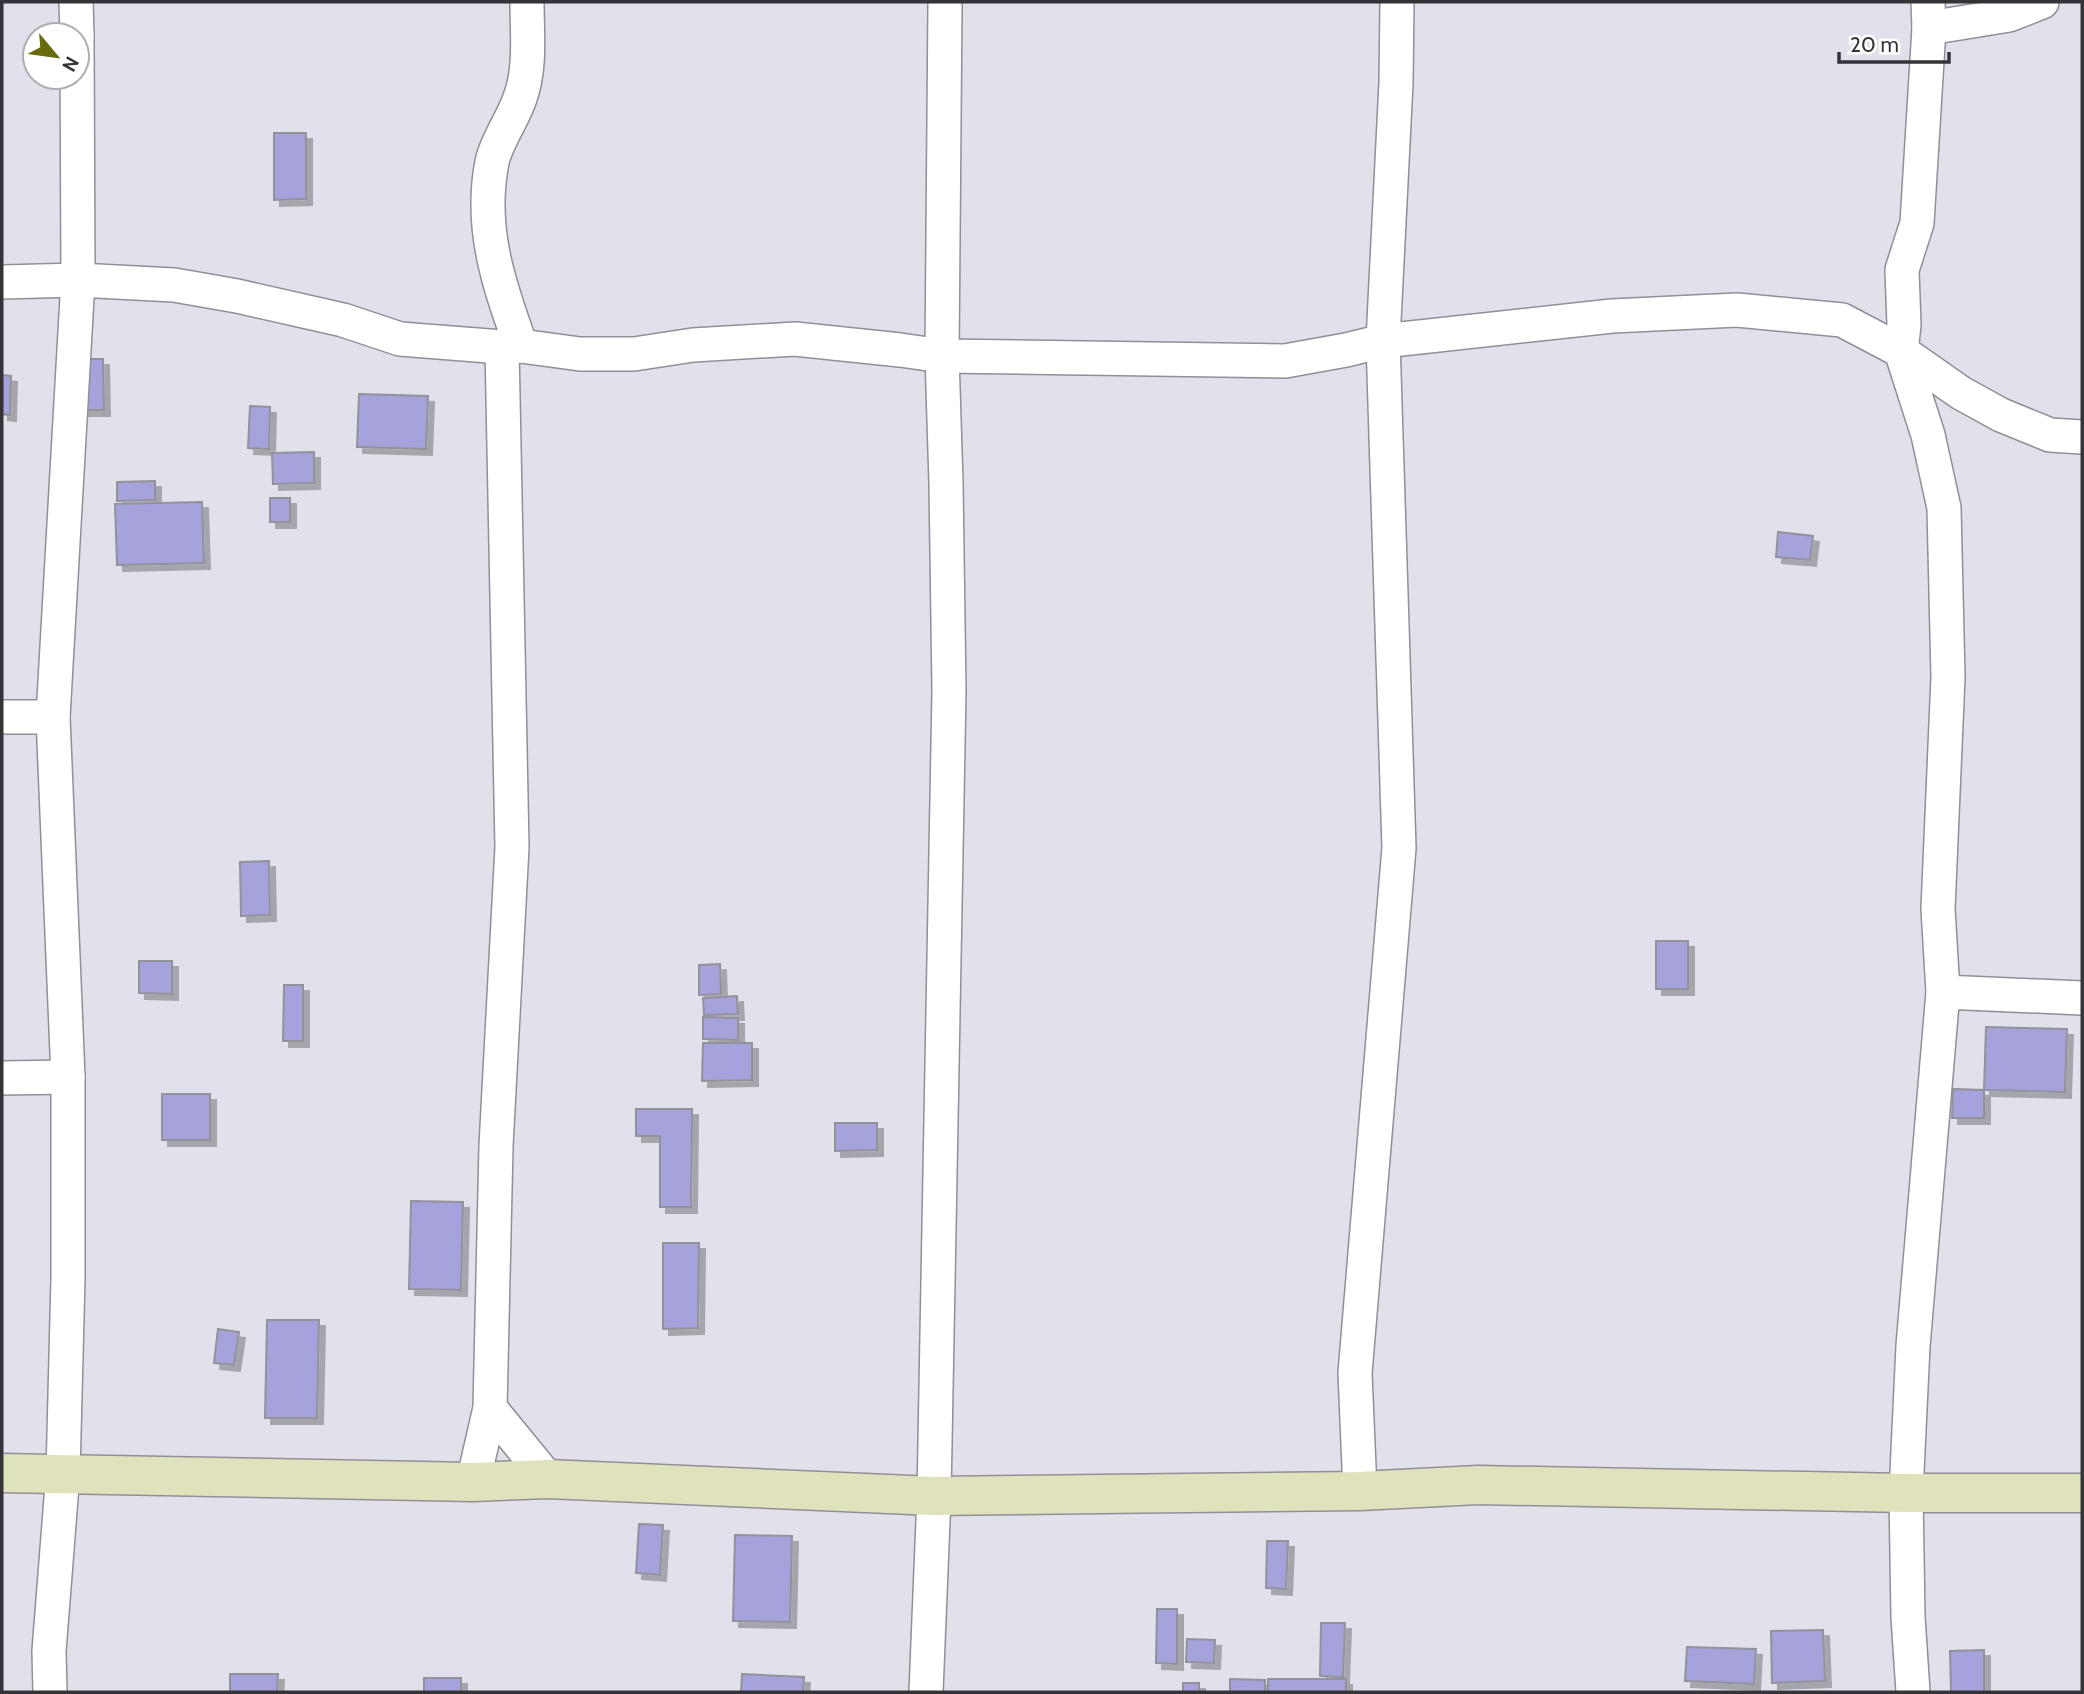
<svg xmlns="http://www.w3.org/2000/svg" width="2084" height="1694" viewBox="0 0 2084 1694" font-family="Cabin,sans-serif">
<defs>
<filter id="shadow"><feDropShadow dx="6" dy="6" stdDeviation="0" flood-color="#0004"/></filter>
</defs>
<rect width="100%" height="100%" fill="#e2e1eb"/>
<g fill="#a6a2dc" stroke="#92929b" stroke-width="2" filter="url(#shadow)">
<path d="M274 133H306V199L274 200Z"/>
<path d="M82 359H103L104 410H83Z"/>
<path d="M2 375 11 376 10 415 2 414Z"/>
<path d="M359 394 428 396 426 449 357 447Z"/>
<path d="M250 406 270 407 269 449 248 448Z"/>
<path d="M314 452V483L273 484 272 453Z"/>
<path d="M155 481V500L117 501V482Z"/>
<rect x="270" y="498" width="20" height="24"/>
<path d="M202 502 204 563 117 565 115 504Z"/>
<path d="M1778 532 1813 536 1810 560 1776 557Z"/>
<path d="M269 861 270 915 241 916 240 862Z"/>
<rect x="1656" y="941" width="32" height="48"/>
<path d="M139 961H172V994L139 993Z"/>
<path d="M720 964 721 994 699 995V965Z"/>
<path d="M284 985H303V1041H283Z"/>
<path d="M737 996 738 1014 704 1015 703 998Z"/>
<path d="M703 1017 738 1018V1040L703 1039Z"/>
<path d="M1986 1027 2067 1029 2065 1092 1984 1090Z"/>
<path d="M703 1043H752V1080L702 1081Z"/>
<path d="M1953 1089 1984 1090V1118H1952Z"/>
<rect x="162" y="1094" width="48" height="46"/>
<path d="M636 1109H692L691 1207H660V1136H636Z"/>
<path d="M835 1123H877V1150L835 1151Z"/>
<path d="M411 1201 463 1202 461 1290 409 1289Z"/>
<path d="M663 1243H699L698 1328 663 1329Z"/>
<path d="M267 1320H319L317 1418H265Z"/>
<path d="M218 1329 239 1332 234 1365 214 1363Z"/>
<path d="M639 1524 663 1525 660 1575 636 1573Z"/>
<path d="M735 1535 792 1536 790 1622 733 1621Z"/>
<path d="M1267 1541H1288L1286 1589 1266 1588Z"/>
<path d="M1157 1609H1177V1664L1156 1663Z"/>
<path d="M1321 1623H1345L1343 1677 1320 1676Z"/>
<path d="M1823 1630 1825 1681 1772 1683 1771 1631Z"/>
<path d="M1187 1639 1215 1640 1214 1663 1186 1662Z"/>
<path d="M1687 1647 1756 1649 1754 1684 1685 1681Z"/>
<path d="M1984 1650V1692H1951L1950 1651Z"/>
<path d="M230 1674H278L277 1692H230Z"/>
<path d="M742 1674 804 1677 803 1692H741Z"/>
<rect x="424" y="1678" width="37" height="14"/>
<path d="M1230 1679 1265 1680V1692H1230Z"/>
<rect x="1268" y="1679" width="78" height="13"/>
<rect x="1183" y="1683" width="16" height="9"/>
</g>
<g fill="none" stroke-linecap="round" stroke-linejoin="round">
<defs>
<g id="street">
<path d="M76 2 77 35"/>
<path d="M1929 28 2009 15 2042 2"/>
<path d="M2 282 78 280 174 285 237 296 343 320 400 339 502 347 521 346 580 354H634L693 345 795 339 900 350 942 356 1285 361 1346 350 1383 341 1612 316 1737 310 1842 320 1901 351 1961 393 2001 415 2050 435 2082 437"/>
<path d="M521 346C499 285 479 228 492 162 496 142 513 119 520 98 531 68 527 33 527 2"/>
<path d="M2 717H53"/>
<path d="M1943 992 2082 998"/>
<path d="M2 1078 68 1077"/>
<path d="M490 1408 548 1479"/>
<path d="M473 1482 490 1408 496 1146 512 847 502 347"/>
<path d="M1360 1491 1355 1373 1399 848 1383 341 1396 83 1397 2"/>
<path d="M50 1692 49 1651 63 1473 68 1278V1077L53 717 78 280 77 36"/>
<path d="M926 1692 934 1496 949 691 946 483 942 356 945 2"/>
<path d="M1913 1692 1908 1617 1906 1493 1913 1346 1943 992 1938 909 1948 677 1944 508 1928 435 1901 351 1904 325 1902 270 1917 223 1929 28 1928 2"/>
</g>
<path id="secondary" d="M2 1473 473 1482 548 1479 934 1496 1360 1491 1478 1485 1906 1493H2082"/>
</defs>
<use href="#street" stroke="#8f8f98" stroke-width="36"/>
<use href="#secondary" stroke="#8f8f98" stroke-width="41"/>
<use href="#street" stroke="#fff" stroke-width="33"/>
<use href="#secondary" stroke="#e0e2bc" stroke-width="38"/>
</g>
<rect width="2084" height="1694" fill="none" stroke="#343438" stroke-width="7"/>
<g transform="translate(56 56) rotate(119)"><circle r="33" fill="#ffffff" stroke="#aeaeaf" stroke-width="2"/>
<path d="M0-5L12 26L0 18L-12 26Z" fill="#676b0c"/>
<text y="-10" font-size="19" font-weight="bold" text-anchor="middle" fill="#343438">N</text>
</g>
<path d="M1839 52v10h110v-10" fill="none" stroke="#343438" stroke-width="3.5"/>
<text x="1850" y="52" font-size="21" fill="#343438" stroke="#ffffff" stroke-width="5" paint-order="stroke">20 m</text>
</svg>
